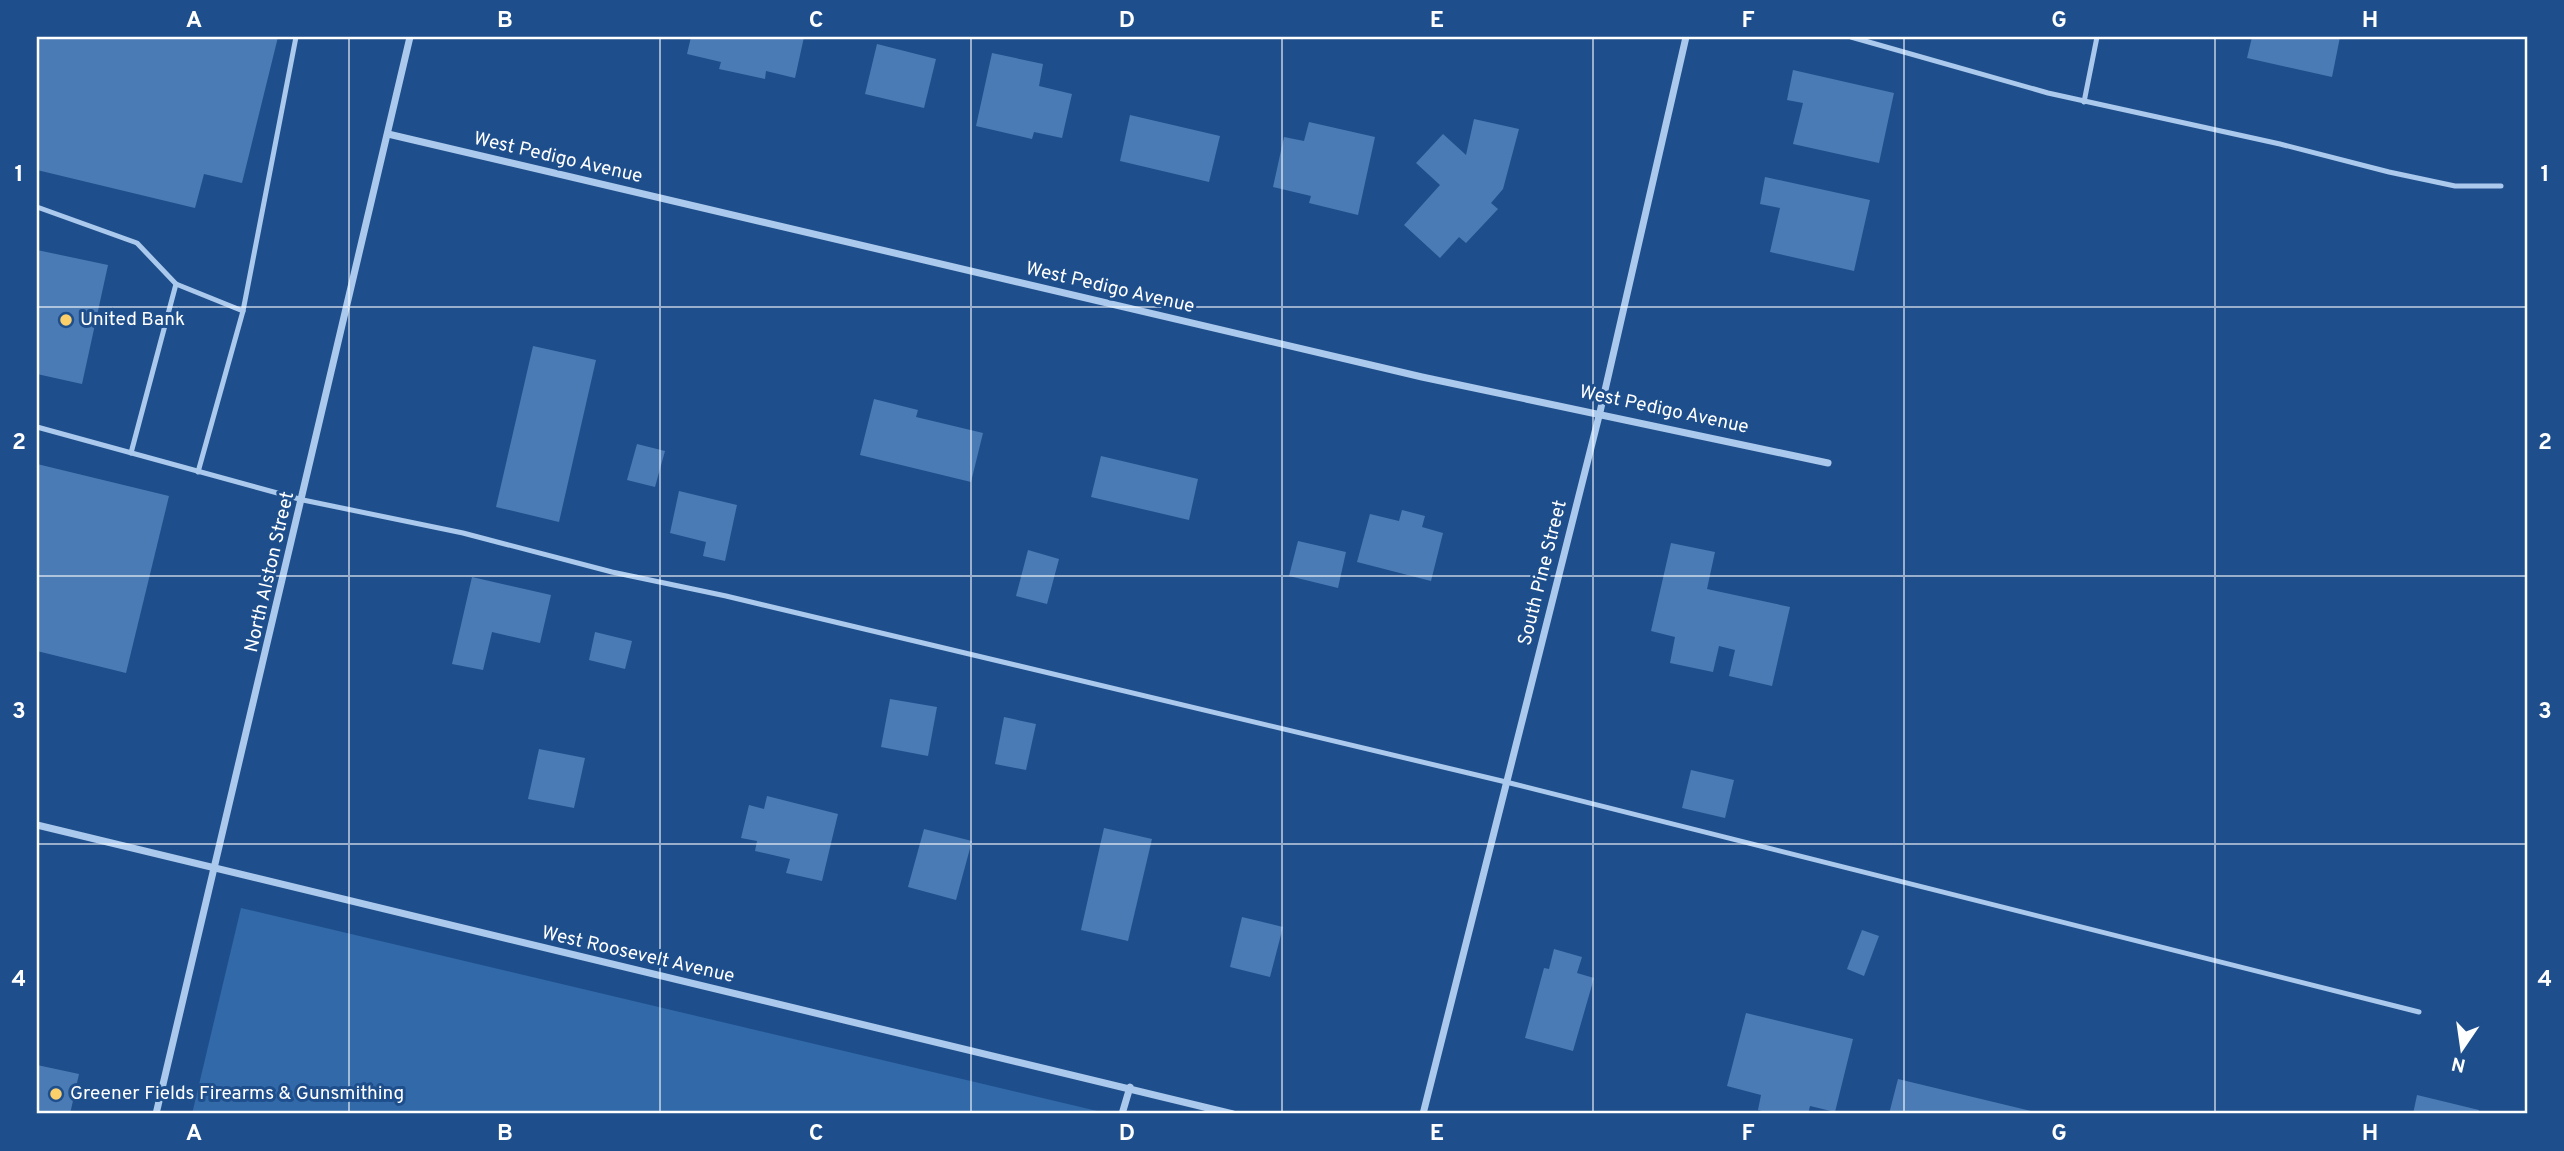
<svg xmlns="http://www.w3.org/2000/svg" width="2564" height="1151" viewBox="0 0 2564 1151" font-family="Overpass,sans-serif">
<rect width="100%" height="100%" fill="#1e4f8c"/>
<path fill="#3269a9" d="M241 908 1110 1114H192Z"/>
<g fill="#4b7bb5">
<path d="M37 37H278L242 183 204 174 195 208 37 170Z"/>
<path d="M691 37H804L795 78 766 71 765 79 719 69 721 62 687 54Z"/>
<path d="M2252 37H2340L2332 77 2247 58Z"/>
<path d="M877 44 936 59 924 108 865 94Z"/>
<path d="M992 53 1043 64 1039 86 1072 94 1062 138 1034 132 1032 139 976 126Z"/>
<path d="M1793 70 1894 93 1879 163 1793 144 1803 103 1787 100Z"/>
<path d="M1130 115 1220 136 1209 182 1120 161Z"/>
<path d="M1474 119 1519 129 1503 189 1491 203 1498 209 1466 243 1459 237 1440 258 1404 225 1440 185 1416 163 1443 134 1466 155Z"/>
<path d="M1309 122 1375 137 1358 215 1309 203 1311 196 1273 187 1284 137 1304 141Z"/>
<path d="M1765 177 1870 200 1854 271 1770 252 1780 208 1760 204Z"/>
<path d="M37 250 108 265 82 384 37 374Z"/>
<path d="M533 346 596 360 559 522 496 507Z"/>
<path d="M874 399 918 410 916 417 983 433 971 482 860 455Z"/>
<path d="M637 444 665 451 655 487 627 480Z"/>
<path d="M1101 456 1198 479 1189 520 1091 497Z"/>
<path d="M37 464 169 496 126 673 37 651Z"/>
<path d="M679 491 737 505 725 561 703 556 706 542 670 533Z"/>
<path d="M1402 510 1425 516 1422 527 1443 533 1431 581 1357 562 1370 514 1399 521Z"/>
<path d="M1298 541 1346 552 1338 588 1289 576Z"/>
<path d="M1671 543 1715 552 1707 589 1790 607 1772 686 1729 676 1735 650 1719 646 1713 672 1670 663 1675 637 1651 631Z"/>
<path d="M1028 550 1059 559 1047 604 1016 596Z"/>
<path d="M472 577 551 595 540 643 492 632 483 670 452 664Z"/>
<path d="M595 632 632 641 625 669 589 660Z"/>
<path d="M890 699 937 707 928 756 881 747Z"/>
<path d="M1004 717 1036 724 1026 770 995 764Z"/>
<path d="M539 749 585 758 574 808 528 799Z"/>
<path d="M1691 770 1734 780 1725 818 1682 808Z"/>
<path d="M767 796 838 814 822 881 786 873 790 859 755 851 757 841 741 838 749 805 764 809Z"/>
<path d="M1104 828 1152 839 1128 941 1081 930Z"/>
<path d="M924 829 972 841 956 900 908 887Z"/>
<path d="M1242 917 1283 927 1270 977 1230 967Z"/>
<path d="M1862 930 1879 936 1864 976 1847 969Z"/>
<path d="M1554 949 1582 957 1577 973 1594 978 1573 1051 1525 1038 1544 968 1549 969Z"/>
<path d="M1746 1013 1853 1039 1835 1112 1810 1106 1808 1114H1774L1758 1110 1761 1095 1727 1086Z"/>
<path d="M37 1065 79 1074 70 1114H37Z"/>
<path d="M1898 1079 2031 1111 2030 1114H1889Z"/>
<path d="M2417 1095 2479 1110 2478 1114H2413Z"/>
</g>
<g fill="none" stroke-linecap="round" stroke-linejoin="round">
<g stroke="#abc9ec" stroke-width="5">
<path d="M1851 37 2048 93 2280 144 2389 172 2455 186H2501"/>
<path d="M2084 102 2097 37"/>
<path d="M37 207 137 243 176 284 243 311"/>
<path d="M37 427 303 500 463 533 612 572 726 596 1506 782 2419 1012"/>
<path d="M131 453 176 284"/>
<path d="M198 472 243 311 296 37"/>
</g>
<g stroke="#abc9ec" stroke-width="7">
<path d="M388 134 1422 377 1828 463"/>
<path d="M37 825 1233 1114"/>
<path d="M156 1114 410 37"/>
<path d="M1122 1114 1130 1087"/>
<path d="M1423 1114 1600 412 1686 37"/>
</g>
</g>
<path fill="none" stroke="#fff" stroke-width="2" stroke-opacity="0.55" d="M349 37V1114M660 37V1114M971 37V1114M1282 37V1114M1593 37V1114M1904 37V1114M2215 37V1114M37 307H2527M37 576H2527M37 844H2527"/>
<g fill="#fbd06a" stroke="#1e4f8c" stroke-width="2.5">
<circle cx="66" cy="320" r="7"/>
<circle cx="56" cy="1094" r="7"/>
</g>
<g text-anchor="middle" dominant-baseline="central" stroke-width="6" stroke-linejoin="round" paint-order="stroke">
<g font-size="19" fill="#fff" stroke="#1e4f8c">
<text transform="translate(558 158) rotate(13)">West Pedigo Avenue</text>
<text transform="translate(1110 288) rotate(13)">West Pedigo Avenue</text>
<text transform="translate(1664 410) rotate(12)">West Pedigo Avenue</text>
<text transform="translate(270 572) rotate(-77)">North Alston Street</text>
<text transform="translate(1543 573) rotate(-76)">South Pine Street</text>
<text transform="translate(638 955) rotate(13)">West Roosevelt Avenue</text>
</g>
<g font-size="19" fill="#fff" stroke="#1e4f8c" text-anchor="start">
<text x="80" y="320">United Bank</text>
<text x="70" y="1094">Greener Fields Firearms &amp; Gunsmithing</text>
</g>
</g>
<rect width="2564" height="1151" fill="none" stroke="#1e4f8c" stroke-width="77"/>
<g transform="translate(2462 1049) rotate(193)" stroke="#1e4f8c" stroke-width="5" paint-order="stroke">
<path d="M0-5L12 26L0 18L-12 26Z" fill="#ffffff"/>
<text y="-10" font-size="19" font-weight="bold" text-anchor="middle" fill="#ffffff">N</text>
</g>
<rect x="38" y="38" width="2488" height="1074" fill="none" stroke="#fff" stroke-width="2.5"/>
<g font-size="23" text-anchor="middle" font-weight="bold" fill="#fff">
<text x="194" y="27">A</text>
<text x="505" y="27">B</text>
<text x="816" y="27">C</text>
<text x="1127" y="27">D</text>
<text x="1437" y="27">E</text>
<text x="1748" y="27">F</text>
<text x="2059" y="27">G</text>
<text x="2370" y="27">H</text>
<text x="19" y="181">1</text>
<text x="2545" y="181">1</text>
<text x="19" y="449">2</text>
<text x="2545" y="449">2</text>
<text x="19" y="718">3</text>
<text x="2545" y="718">3</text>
<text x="19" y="986">4</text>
<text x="2545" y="986">4</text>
<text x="194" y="1140">A</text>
<text x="505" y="1140">B</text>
<text x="816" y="1140">C</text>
<text x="1127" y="1140">D</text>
<text x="1437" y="1140">E</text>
<text x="1748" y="1140">F</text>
<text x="2059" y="1140">G</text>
<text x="2370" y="1140">H</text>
</g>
</svg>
